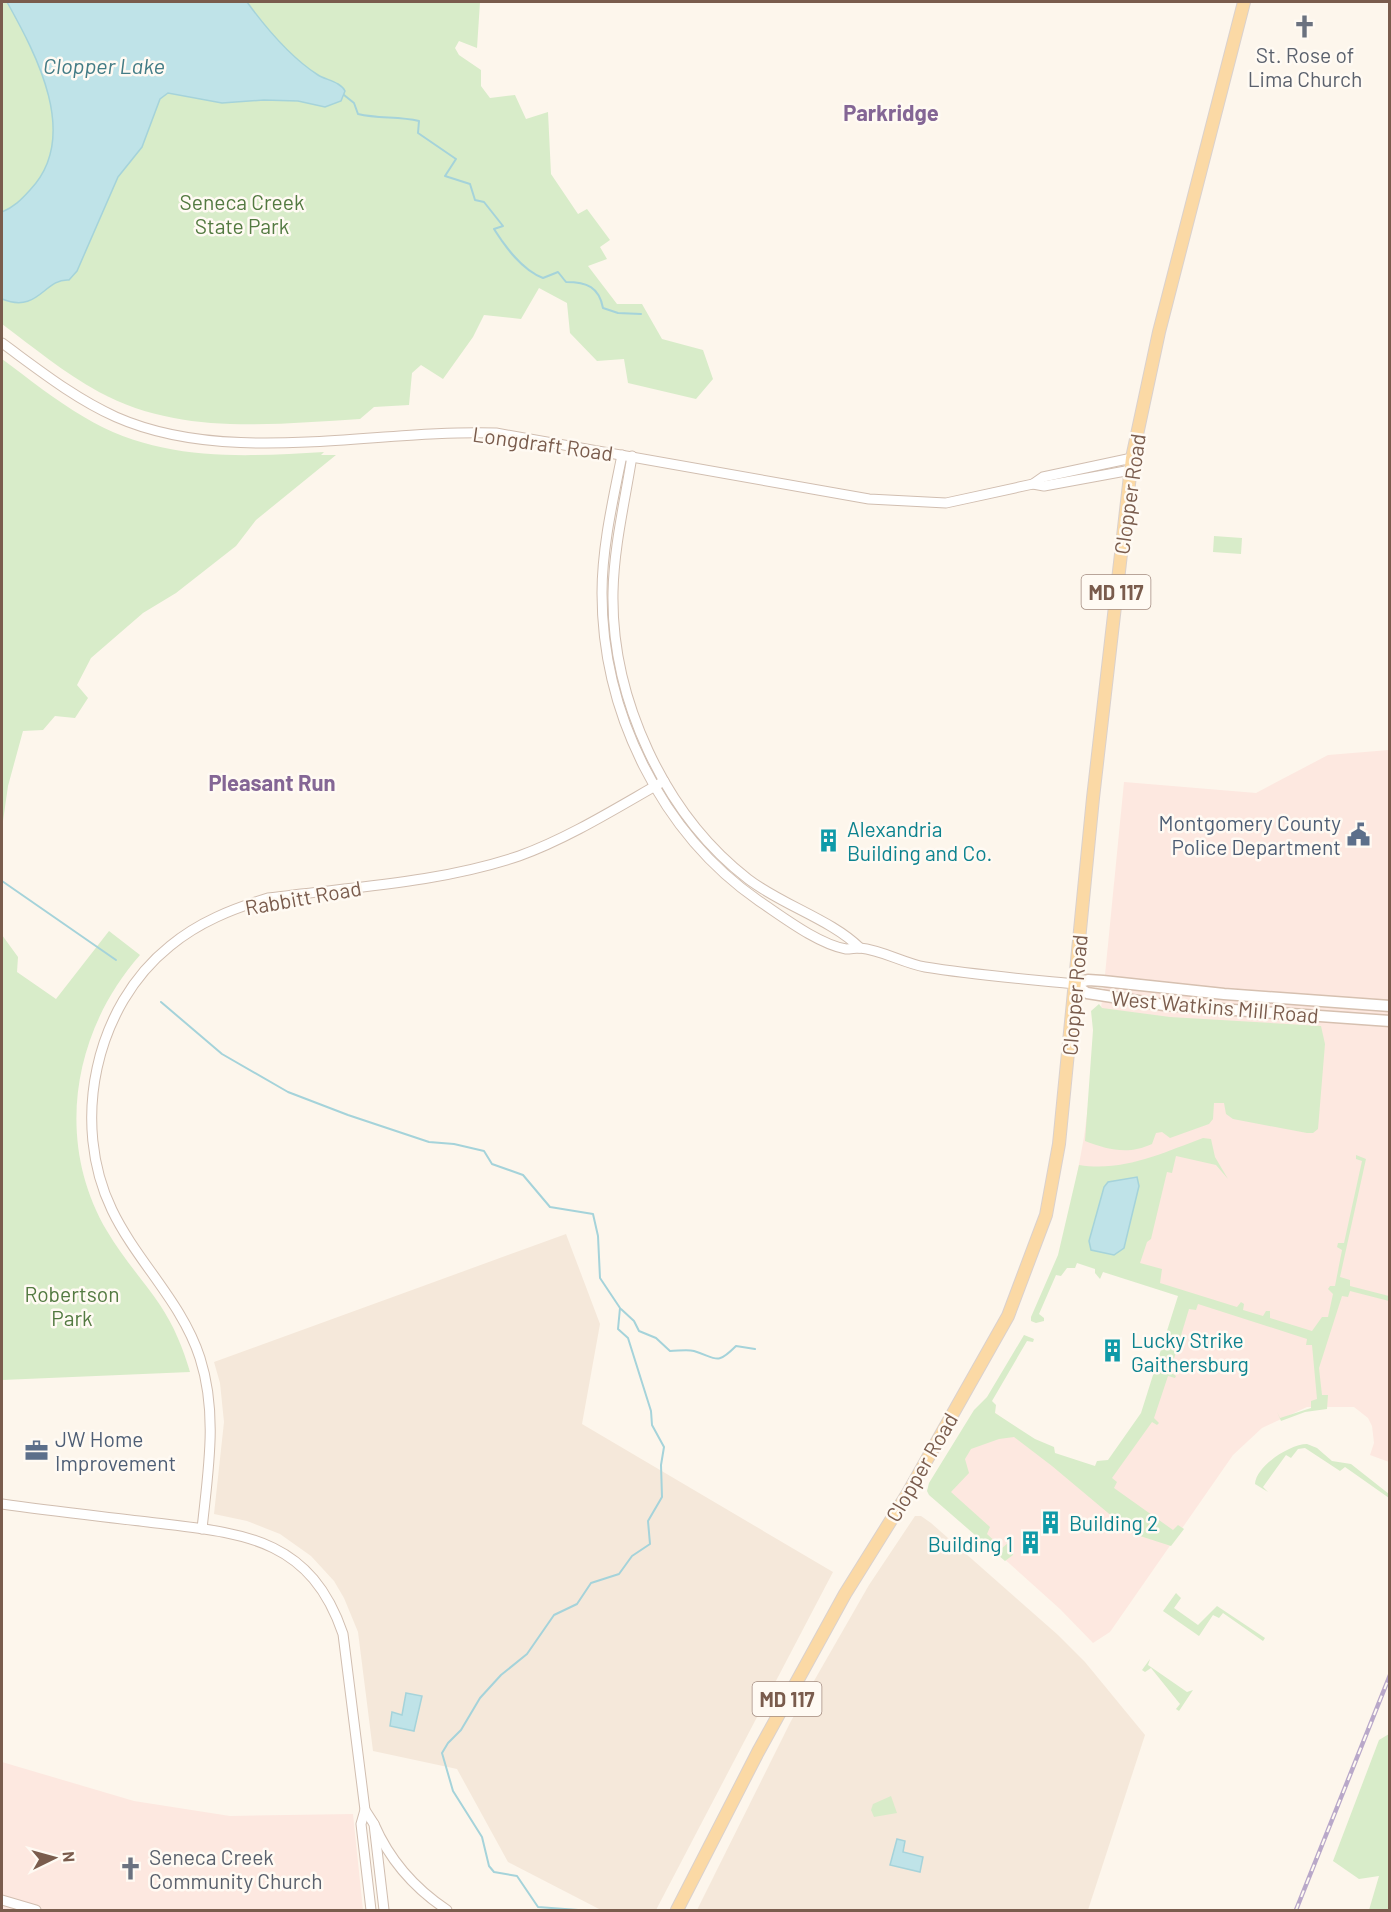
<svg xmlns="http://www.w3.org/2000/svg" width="1391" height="1912" viewBox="0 0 1391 1912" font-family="Barlow,sans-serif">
<rect width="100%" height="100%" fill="#fdf6ec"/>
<g fill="#f5e8da">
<path d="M566 1234 600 1324 582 1424 833 1572 656 1910H601L508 1862 457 1769 373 1751 358 1632 344 1598 334 1581 311 1556 280 1534 247 1521 214 1514 224 1422 220 1383 214 1362Z"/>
<path d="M915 1516H921L931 1523 1058 1635 1085 1662 1145 1735 1088 1910H697L791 1721 869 1585Z"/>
</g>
<g fill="#fde8e0">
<path d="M1389 750V1462L1370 1455 1374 1443 1372 1426 1368 1418 1354 1407H1307L1262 1428 1233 1455 1110 1632 1093 1643 1060 1609 931 1493 984 1404 1096 1491 1153 1406 1183 1293 1063 1251 1084 1137 1104 985 1124 782 1256 793 1328 755Z"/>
<path d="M2 1762 134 1801 230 1816 353 1814 363 1910H2Z"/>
</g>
<g fill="#d8ecc9">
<path d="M2 2H480L477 48 459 41 455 48 459 55 481 70V86L490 98 515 95 526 119 548 112 551 174 578 214 587 209 610 240 600 247 607 259 588 266 617 304H642L662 339 703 350 713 379 696 399 628 383 624 359 597 361 570 333 567 303 539 288 521 319 484 315 473 337 443 379 421 365 412 373 409 405 374 407 360 419C272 424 180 436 99 392 64 373 33 347 2 324Z"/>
<path d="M2 359C29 379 55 400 84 417 158 462 241 457 324 452L321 455H336L256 520 236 546 176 593 143 613 91 658 77 685 88 698 75 718 55 716 43 730 23 731 8 786 2 828Z"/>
<path d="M1214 536 1242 538 1241 554 1213 552Z"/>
<path d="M109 931 140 955C73 1031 54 1141 107 1231 122 1257 143 1280 160 1305 174 1326 183 1348 190 1372L2 1380V935L18 957 17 972 56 999Z"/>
<path d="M1099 1004 1102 1008 1170 1017 1321 1026 1325 1044 1318 1129 1313 1133H1307L1233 1119 1226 1114 1224 1103H1214L1213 1119 1209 1124 1170 1138 1162 1132 1156 1133 1152 1144C1128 1155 1109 1150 1085 1141L1093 1030 1091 1011Z"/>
<path d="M1203 1138 1211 1139 1215 1157 1228 1179 1216 1165 1176 1156 1172 1173 1167 1172 1151 1239 1147 1242 1140 1263 1162 1269 1160 1283 1237 1307 1241 1302 1244 1304 1243 1310 1263 1316 1266 1311H1270V1318L1312 1331 1322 1317H1328L1333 1294 1328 1289 1330 1286H1335L1342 1250 1337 1247 1338 1243H1344L1362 1161 1356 1159V1155L1366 1159 1340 1277 1350 1280V1286L1389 1296V1301L1350 1291 1348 1297 1342 1296 1319 1368 1322 1395H1328L1327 1409 1305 1412 1281 1421 1277 1412 1280 1418 1311 1408V1401L1317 1399 1312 1345H1306L1307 1339 1198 1304 1196 1310 1189 1309 1170 1372 1176 1376 1175 1378 1168 1376 1154 1418 1159 1423 1157 1425 1152 1422 1112 1478 1117 1482 1114 1488 1173 1530 1178 1525 1184 1529 1171 1546 1137 1535 1126 1528 1052 1466 1014 1437 999 1439 971 1449 965 1459 969 1473 951 1492 990 1527 987 1534 1002 1548 1008 1543 1012 1547 1013 1555 1005 1561 929 1495 927 1491 929 1483 974 1410 987 1397 1024 1335 1034 1339 1033 1342 1027 1341 992 1401 996 1405 995 1413 1035 1439 1054 1447 1055 1453 1095 1466 1097 1461 1108 1460 1141 1413 1178 1296 1103 1272 1100 1279 1095 1273V1269L1077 1263 1075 1268H1067L1061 1276 1056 1275 1039 1314 1044 1318V1321L1036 1323 1031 1321V1317L1058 1255 1079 1165C1124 1172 1162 1153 1203 1138Z"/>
<path d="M1307 1444 1317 1448 1332 1461 1351 1464 1389 1494V1498L1345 1467 1340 1471 1305 1448 1298 1449 1291 1458 1286 1455 1263 1487 1268 1492 1255 1484C1256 1466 1290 1444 1307 1444Z"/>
<path d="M1176 1593 1181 1598 1174 1608 1198 1625 1217 1606 1265 1638 1263 1641 1223 1613 1219 1618 1213 1615 1199 1636 1163 1611Z"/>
<path d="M1150 1659 1148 1665 1187 1692 1193 1690 1179 1711 1176 1709 1180 1704 1151 1668 1145 1672 1142 1670Z"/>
<path d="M1389 1734V1910H1369L1379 1876 1359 1879 1333 1861 1379 1740Z"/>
<path d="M891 1796 897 1813 874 1817 871 1810 873 1804Z"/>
</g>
<g fill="#bfe3e8" stroke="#a5d3da" stroke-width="1.5">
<path d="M7 2H247C266 28 290 57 318 75 326 80 341 82 345 91L341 101 325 107 298 101 264 100 222 103 168 93 160 99 142 147 118 177 77 271 69 280C44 278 39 314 2 299V212C14 207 21 200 30 190 81 137 36 54 7 2Z"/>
<path d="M1137 1177 1139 1186 1124 1248 1114 1255 1091 1250 1089 1241 1104 1187 1108 1182Z"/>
<path d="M406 1693 422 1696 414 1731 390 1726 392 1712 402 1715Z"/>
<path d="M897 1839 905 1841 903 1852 923 1857 920 1872 890 1865Z"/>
</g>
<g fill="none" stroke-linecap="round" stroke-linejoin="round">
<g stroke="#a5d3da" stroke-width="2">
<path d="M344 95 354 103 358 114C379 119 398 116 419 121L418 133 456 159 445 176 470 184 475 200 484 202 503 226 494 229C506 248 522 270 543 278L558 272 566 282C587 282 599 287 603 308L618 313 641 314"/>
<path d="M2 881 116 960"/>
<path d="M161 1002 222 1054 288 1092 348 1115 429 1142 454 1144 484 1151 492 1164 523 1175 550 1207 593 1214 598 1236 600 1278 620 1308 618 1329 628 1338 651 1411 652 1425 664 1447 661 1465 662 1497 648 1521 650 1544 632 1556 619 1574 591 1583 577 1604 554 1615 527 1654 501 1675 480 1698 461 1730 448 1743 442 1753 453 1791 482 1837 489 1866 494 1872 517 1876 538 1907 578 1910"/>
<path d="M621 1309 634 1321 639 1331 656 1338 670 1351C678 1351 687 1349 694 1351 717 1358 716 1366 736 1346L755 1349"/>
</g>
<defs>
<g id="tertiary">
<path d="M2 343C39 370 74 398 116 417 229 467 375 429 496 433L869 499 946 503 1033 484 1044 486 1131 470"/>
<path d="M622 455C613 500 602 547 602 593 602 712 661 833 759 901 783 917 818 944 846 949 851 949 855 948 860 948 882 950 903 963 925 967 974 975 1025 979 1074 984"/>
<path d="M632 456C625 501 614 546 613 592 611 698 664 814 748 879 782 905 832 920 860 948"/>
<path d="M1033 484 1043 477 1132 458"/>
<path d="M2 1504C50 1511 99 1516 148 1522 237 1533 309 1534 343 1634L365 1810 361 1824 371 1910"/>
<path d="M202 1529C208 1471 218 1414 200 1358 182 1302 137 1262 112 1210 70 1123 95 1006 170 946 199 922 232 909 268 898 351 887 439 883 519 856 569 838 618 807 664 781"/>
<path d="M365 1810 374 1824 384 1910"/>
<path d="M374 1824C390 1861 414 1888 447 1910"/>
<path d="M2 1900 36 1910"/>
</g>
<g id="secondary">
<path d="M1074 984 1087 993 1164 1005 1390 1021"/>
<path d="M1074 984 1088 980 1103 981 1224 994 1390 1006"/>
</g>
<path id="primary" d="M677 1910 758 1752 845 1594 908 1493 1008 1316 1046 1215 1059 1144 1093 798 1132 458 1159 332 1244 2"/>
</defs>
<use href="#tertiary" stroke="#d1beb0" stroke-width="11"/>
<use href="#secondary" stroke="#d6c0b0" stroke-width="13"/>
<use href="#primary" stroke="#dad1cd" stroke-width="14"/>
<use href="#tertiary" stroke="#fff" stroke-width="9"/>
<use href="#secondary" stroke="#fff" stroke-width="10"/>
<use href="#primary" stroke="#fbd9a5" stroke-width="12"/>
<defs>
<path id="rail" d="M1296 1910 1390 1675"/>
</defs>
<use href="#rail" stroke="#b9a8c9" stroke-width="4.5"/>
<use href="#rail" stroke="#fffaf3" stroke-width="2" stroke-dasharray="7" stroke-linecap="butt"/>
</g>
<defs>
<symbol id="church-bare" viewBox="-9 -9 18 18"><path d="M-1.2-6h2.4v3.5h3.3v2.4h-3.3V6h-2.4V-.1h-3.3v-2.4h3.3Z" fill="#6b7280" stroke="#fffaf3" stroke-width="2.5" paint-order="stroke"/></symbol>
<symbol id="civic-bare" viewBox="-9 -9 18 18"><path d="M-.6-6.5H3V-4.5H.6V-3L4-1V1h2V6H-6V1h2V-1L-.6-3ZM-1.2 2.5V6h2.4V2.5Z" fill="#5c6f8a" stroke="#fffaf3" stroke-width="2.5" paint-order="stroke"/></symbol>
<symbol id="building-bare" viewBox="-9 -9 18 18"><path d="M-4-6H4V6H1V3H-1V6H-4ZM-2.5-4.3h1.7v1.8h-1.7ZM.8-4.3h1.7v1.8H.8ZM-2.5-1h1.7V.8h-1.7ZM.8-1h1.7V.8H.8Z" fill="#0f9aa8" stroke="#fffaf3" stroke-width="2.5" paint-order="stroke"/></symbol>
<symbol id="office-bare" viewBox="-9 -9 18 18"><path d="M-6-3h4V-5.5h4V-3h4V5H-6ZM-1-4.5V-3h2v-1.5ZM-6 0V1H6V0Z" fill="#5c6f8a" stroke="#fffaf3" stroke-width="2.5" paint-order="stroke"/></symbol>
</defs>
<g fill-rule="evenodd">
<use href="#church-bare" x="1288" y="10" width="33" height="33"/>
<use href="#civic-bare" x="1342" y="818" width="33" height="33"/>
<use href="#building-bare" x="812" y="824" width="33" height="33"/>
<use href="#building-bare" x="1096" y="1334" width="33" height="33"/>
<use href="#office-bare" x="20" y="1434" width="33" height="33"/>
<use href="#building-bare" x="1034" y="1506" width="33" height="33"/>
<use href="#building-bare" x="1014" y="1526" width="33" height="33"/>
<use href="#church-bare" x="114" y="1852" width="33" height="33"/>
</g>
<g text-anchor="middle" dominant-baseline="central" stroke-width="5" stroke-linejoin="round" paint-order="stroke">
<g fill="#fffaf3" stroke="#a28b7f" stroke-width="1.5">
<rect x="1081.5" y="575" width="69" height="34" rx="4.5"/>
<rect x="752.5" y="1682" width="69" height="34" rx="4.5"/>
</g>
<g font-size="20" font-weight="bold" fill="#7a5c4d">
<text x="1116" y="592">MD 117</text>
<text x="787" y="1699">MD 117</text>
</g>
<g font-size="21" fill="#5b616d" stroke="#fffaf3">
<text x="1305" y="54">St. Rose of<tspan x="1305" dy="24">Lima Church</tspan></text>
<text x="149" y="1856" text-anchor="start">Seneca Creek<tspan x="149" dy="24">Community Church</tspan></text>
</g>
<g font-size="21" fill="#537a41" stroke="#fffaf3">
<text x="242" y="201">Seneca Creek<tspan x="242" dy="24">State Park</tspan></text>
<text x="72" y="1293">Robertson<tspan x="72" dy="24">Park</tspan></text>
</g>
<g font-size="21" fill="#7a5c4d" stroke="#fffaf3">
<text transform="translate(543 443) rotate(8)">Longdraft Road</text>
<text transform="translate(1129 494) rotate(-82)">Clopper Road</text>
<text transform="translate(303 897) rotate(-10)">Rabbitt Road</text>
<text transform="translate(1074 995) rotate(-85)">Clopper Road</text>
<text transform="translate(1215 1006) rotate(5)">West Watkins Mill Road</text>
<text transform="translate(921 1467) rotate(-60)">Clopper Road</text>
</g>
<g font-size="21" fill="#4e5e75" stroke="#fffaf3" text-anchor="end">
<text x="1341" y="822">Montgomery County<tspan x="1341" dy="24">Police Department</tspan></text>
<text x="55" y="1438" text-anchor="start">JW Home<tspan x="55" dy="24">Improvement</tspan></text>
</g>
<g font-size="21" fill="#0d838f" stroke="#fffaf3" text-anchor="start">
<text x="847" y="828">Alexandria<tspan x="847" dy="24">Building and Co.</tspan></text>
<text x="1131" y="1339">Lucky Strike<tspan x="1131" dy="24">Gaithersburg</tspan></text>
<text x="1069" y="1522">Building 2</text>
<text x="1013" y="1543" text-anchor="end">Building 1</text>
</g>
<g font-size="22" font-style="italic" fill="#437c86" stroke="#fffaf3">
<text x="104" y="65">Clopper Lake</text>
</g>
<g font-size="22" font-weight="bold" fill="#846695" stroke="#fffaf3">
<text x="891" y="112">Parkridge</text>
<text x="272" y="782">Pleasant Run</text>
</g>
</g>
<rect width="1391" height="1912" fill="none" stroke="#7a5c4d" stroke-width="6"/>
<g transform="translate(54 1858) rotate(85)" stroke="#fffaf3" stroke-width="4.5" paint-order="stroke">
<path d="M0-4.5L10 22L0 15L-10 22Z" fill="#7a5c4d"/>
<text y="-9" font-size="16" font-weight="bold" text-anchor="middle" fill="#7a5c4d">N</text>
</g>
</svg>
